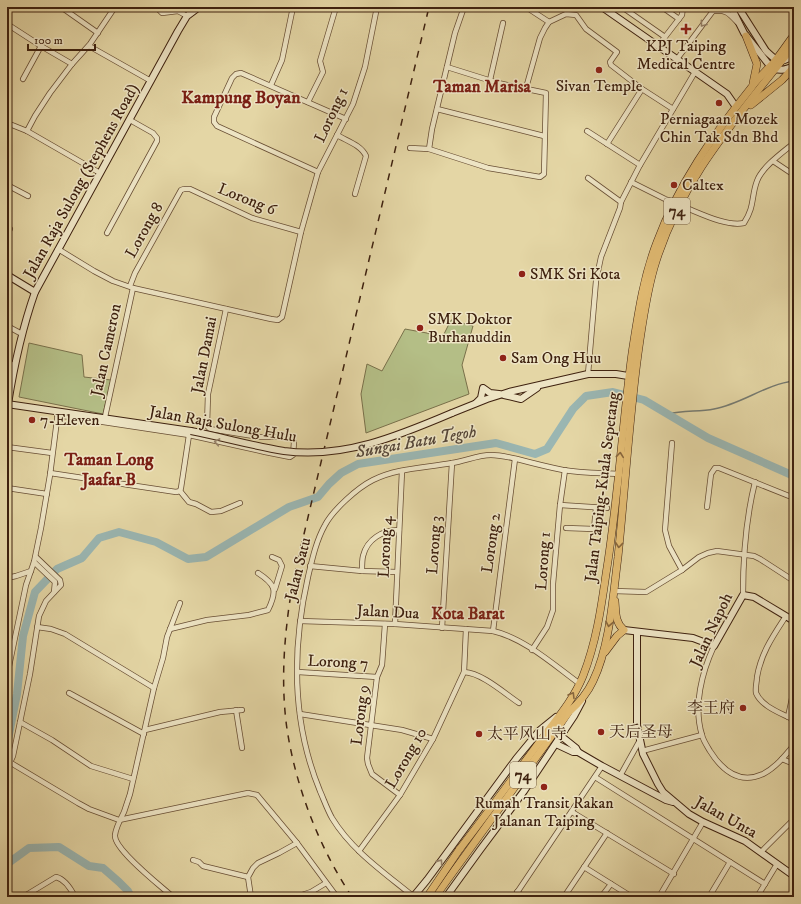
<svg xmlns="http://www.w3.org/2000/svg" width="801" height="904" viewBox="0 0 801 904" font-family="'IM FELL DW Pica','Noto Serif SC',serif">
<rect width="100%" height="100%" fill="#e4d6a5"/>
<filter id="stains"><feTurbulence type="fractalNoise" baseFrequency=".005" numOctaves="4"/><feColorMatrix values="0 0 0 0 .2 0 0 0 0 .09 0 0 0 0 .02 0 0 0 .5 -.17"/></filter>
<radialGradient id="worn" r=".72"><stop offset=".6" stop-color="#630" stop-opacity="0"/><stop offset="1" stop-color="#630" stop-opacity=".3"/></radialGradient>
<g fill="#b4be86" stroke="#79704a">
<path d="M451 320 473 326 462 365 469 394 366 433 361 394 367 364 382 371 405 329 443 336Z"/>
<path d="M29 343 82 355 84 377 111 380 103 414 19 397Z"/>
</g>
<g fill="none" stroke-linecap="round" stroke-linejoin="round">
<path stroke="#757a71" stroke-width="1.5" d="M668 414C683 410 699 412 714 409 742 404 766 384 794 381"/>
<g stroke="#9ab6b2" stroke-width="8">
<path d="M7 744 17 694 23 636 35 592 57 569 82 558 99 538 119 532 156 542 188 559 206 557 289 507 318 497 329 484 341 473 358 464 496 443 535 454 547 449 573 409 586 396 613 392 644 400 708 438 794 476"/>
<path d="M7 864 29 848 59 847 89 866 103 868 119 882 128 891 131 897"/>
</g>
<defs>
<g id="street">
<path d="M61 7 98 33"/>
<path d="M156 7 162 13 178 11 187 16"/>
<path d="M526 7 549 22"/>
<path d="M622 7 665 37"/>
<path d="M662 7 679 19"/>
<path d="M710 7 713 11 717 7"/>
<path d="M7 24 41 46 72 64"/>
<path d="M89 46 151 81"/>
<path d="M658 46 682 15 683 7"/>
<path d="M677 59 713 11C726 10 728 12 737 22"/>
<path d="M23 79 41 46"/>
<path d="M490 80 503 23"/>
<path d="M271 85 282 60 293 7"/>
<path d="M526 88 540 38 545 28 549 22 566 14 576 15 586 29 617 52 610 62 611 65 642 89 673 109"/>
<path d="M308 102 323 72 320 61 336 7"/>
<path d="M437 109 544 136"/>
<path d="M7 123 27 131 100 173"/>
<path d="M27 131 35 116 50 93 72 64 90 44 115 7"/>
<path d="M587 131 640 165"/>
<path d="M337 135C347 141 361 145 366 156L355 194"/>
<path d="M607 144 642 89"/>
<path d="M410 148 429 149 488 168 540 177 544 174 546 93 498 83 447 67"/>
<path d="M429 149 432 129 455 33 464 7"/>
<path d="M773 161 794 175"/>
<path d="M318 172 217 126 214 122V117L232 78 236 74 241 73 346 119"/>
<path d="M588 178 621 202"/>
<path d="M631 182 665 199 674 202"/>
<path d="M7 185 28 196"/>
<path d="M679 205C698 212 725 227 744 223 755 206 751 197 757 181 762 167 783 152 794 143"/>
<path d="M7 228 10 229"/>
<path d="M107 233 157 141V138L153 133 130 120"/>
<path d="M58 249 94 271 113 281 133 288 271 319 278 320 282 317 301 232 318 172 353 104 365 67 377 7"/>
<path d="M130 286 135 273 181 190 184 189H190L252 218 301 232"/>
<path d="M7 326 22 334"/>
<path d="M7 363 14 365"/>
<path d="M588 374 596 281 601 257 620 208 621 202 640 165 695 72"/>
<path d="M57 415 189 435 265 452 290 457 293 455 294 442 290 437H259L210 429 207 426 208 394 226 309"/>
<path d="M105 417 133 288"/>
<path d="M672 443 665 530 669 546 682 570"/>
<path d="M7 447 52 453"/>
<path d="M50 473 176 492 180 491 181 488 189 435"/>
<path d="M7 488 47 494"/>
<path d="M180 491 189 502 196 504 211 512 221 511 240 503"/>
<path d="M560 505 607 508"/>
<path d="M707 507 711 474 715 468H719L794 498"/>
<path d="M566 528 594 529 596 508"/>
<path d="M272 557 279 560 282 566 275 589"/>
<path d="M34 562 55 582 54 592"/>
<path d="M310 566 362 571 397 572"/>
<path d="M362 571C362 566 362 560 363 556 367 539 383 530 399 530"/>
<path d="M7 578 16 576 31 571"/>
<path d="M614 591 646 592 682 570 699 557 708 553 717 551 754 556 760 559 794 581"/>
<path d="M743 595C743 558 746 518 755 482"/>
<path d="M786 616C773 636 761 653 757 677 757 682 755 687 756 693 762 707 781 713 794 720"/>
<path d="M300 621 395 624 493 631C524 638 554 665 580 684"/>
<path d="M385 624 382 665 377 677 367 758 368 764 372 774 400 795"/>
<path d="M395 624 402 471"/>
<path d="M37 627 51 629 65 634 154 688"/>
<path d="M442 628 452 463"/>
<path d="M170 629 207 620 249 615 268 610C278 590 275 584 258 573"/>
<path d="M493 631 515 459"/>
<path d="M714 646C702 672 693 706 702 735 703 740 707 746 710 751 722 770 739 785 763 774 775 768 785 756 794 745"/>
<path d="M532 650 547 627 553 610V584L560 505 565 470"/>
<path d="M298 672 377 677"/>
<path d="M464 672C482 673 504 693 519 703"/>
<path d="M7 676 26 585 34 562 41 528 50 475 58 412"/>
<path d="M69 693 144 734"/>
<path d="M236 710 242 748"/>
<path d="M300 714 402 730 433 739"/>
<path d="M788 717 794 689"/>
<path d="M20 722 52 740 91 766 133 779"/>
<path d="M145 730 220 712 242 710"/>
<path d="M642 751 702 735"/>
<path d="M782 759 794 764"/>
<path d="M11 763 78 803 89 809 119 820 248 793 257 795 297 843 337 897"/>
<path d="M7 769 13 756 30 674 39 616 46 601 61 585 60 580 36 557"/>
<path d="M620 776 640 740"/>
<path d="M595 777 765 884"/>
<path d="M572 812 674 874"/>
<path d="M359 851 400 795 433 739 464 672 466 629"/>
<path d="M761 852 794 819"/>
<path d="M193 860 199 862 203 866 248 877"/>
<path d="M584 867 632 897"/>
<path d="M517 892 524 897"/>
<path d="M23 897 56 877C65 879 71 889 75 897"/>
<path d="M173 897C162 887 113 849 115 835 116 827 120 820 124 812 126 806 128 800 130 794L154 688 163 658 167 637 180 603"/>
<path d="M251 897 248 877 253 868 258 863 279 853 297 843"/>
<path d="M296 897 311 892 326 883"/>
<path d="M414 897C385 873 352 851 332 818 327 809 324 800 320 791 292 723 292 648 308 577 312 560 316 541 325 525 333 510 357 488 373 480 397 468 425 468 452 463 465 461 478 455 491 455 500 455 508 457 517 459 532 463 548 467 563 470 581 473 600 473 618 474"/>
<path d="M514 897 602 766"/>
<path d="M564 897 607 833"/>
<path d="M601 897 611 884"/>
<path d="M659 897 703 822"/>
<path d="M709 897 730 862"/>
<path d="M757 897 777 864"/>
</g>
<g id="secondary">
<path d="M602 7 727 94 736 107"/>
<path d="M731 7 744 33 770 66C778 72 785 70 794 66"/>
<path d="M738 7 766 51C778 62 779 65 794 55"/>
<path d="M7 275 35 292"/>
<path d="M504 395 521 399 537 388"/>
<path d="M476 403 481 398 483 388 490 393 499 394"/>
<path d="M7 404 191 431"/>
<path d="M8 404C14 366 22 329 35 292L178 31 187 16 199 7"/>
<path d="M452 413 487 399 509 392 588 374H616L634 377"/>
<path d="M624 630 693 638 714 646 743 595 754 597 794 621"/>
<path d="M637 632V725L643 754 658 784 663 792 689 814 703 822 745 841 794 876"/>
<path d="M561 736 576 748 578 752 602 766 666 800 673 802"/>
<path d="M556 744 573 752H578"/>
<path d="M413 897 427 880 516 759 540 730 556 717"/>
<path d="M446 897 480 850 524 791 574 716 582 701"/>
</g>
<g id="primary">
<path d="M746 36 757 64 753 83"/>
<path d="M751 105 782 80 794 67"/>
<path d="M605 652 617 636 624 630C615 623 616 612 615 601"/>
<path d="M459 850C486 815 512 779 538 744 554 722 573 701 583 676 596 643 601 609 606 574 618 501 622 427 632 353 638 315 643 278 657 242 678 185 713 135 751 88 758 78 767 70 775 61 782 52 788 43 794 35"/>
<path d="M435 897 569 712C579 703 587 694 593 681 610 646 613 595 618 557 625 489 629 421 638 354 642 325 646 296 654 268 680 179 738 117 794 45"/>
</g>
</defs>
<use href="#street" stroke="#684e34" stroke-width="6"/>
<use href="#secondary" stroke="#3e210f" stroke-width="8"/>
<use href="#primary" stroke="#3e210f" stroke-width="8"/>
<use href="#street" stroke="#ede4c4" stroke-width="4.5"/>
<use href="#secondary" stroke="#ede4c4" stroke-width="6"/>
<use href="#primary" stroke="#e2bb72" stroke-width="7"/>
<path stroke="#3e210f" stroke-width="1.5" stroke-dasharray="7 7" stroke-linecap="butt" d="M352 897C319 847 296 788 287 729 282 694 283 657 287 623 290 593 297 563 304 534L429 7"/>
<defs>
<path id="secondary-bridge" d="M191 431C222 437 253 446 284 451 343 459 398 436 452 413"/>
<path id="primary-bridge" d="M427 897 459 850"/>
</defs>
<use href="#secondary-bridge" stroke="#3e210f" stroke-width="8" stroke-linecap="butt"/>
<use href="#primary-bridge" stroke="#3e210f" stroke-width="8" stroke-linecap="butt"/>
<use href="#secondary-bridge" stroke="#ede4c4" stroke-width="6"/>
<use href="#primary-bridge" stroke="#e2bb72" stroke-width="7"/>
</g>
<defs><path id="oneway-chevron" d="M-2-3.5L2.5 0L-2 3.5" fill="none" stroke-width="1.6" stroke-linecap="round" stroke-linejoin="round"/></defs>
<g stroke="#96826a">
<use href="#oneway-chevron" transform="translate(703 24) rotate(127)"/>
<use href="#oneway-chevron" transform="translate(217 442) rotate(-169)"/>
<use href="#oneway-chevron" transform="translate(440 862) rotate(-55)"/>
</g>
<g stroke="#88663c">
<use href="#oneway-chevron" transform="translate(620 455) rotate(-84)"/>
<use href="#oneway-chevron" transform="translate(619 545) rotate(96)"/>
<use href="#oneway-chevron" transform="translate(609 624) rotate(100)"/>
<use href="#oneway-chevron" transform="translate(572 695) rotate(-59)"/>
</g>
<g fill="#8f2418" stroke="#ede4c4" stroke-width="1.5">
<path d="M684 23h4v4h4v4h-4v4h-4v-4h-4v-4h4z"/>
<circle cx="599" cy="70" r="4"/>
<circle cx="719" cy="103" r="4"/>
<circle cx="674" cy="185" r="4"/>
<circle cx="522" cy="274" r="4"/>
<circle cx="420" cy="328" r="4"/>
<circle cx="503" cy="358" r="4"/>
<circle cx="32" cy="420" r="4"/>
<circle cx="743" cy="708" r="4"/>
<circle cx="601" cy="732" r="4"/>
<circle cx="479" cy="734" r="4"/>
<circle cx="544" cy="787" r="4"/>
</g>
<g text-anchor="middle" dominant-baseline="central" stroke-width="3" stroke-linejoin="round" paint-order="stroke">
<g fill="#ede4c4" stroke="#725c45" stroke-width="1">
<rect x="664" y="198" width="26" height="26" rx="3"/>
<rect x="510" y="762" width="26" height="26" rx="3"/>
</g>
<g font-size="15" font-weight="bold" fill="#3e210f">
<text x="677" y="211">74</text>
<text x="523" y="775">74</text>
</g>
<g font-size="16" fill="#3e210f" stroke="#ede4c4" text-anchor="start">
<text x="686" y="46" text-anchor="middle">KPJ Taiping<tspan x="686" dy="18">Medical Centre</tspan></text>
<text x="599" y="86" text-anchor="middle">Sivan Temple</text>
<text x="719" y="119" text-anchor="middle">Perniagaan Mozek<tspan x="719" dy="18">Chin Tak Sdn Bhd</tspan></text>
<text x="682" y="185">Caltex</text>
<text x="530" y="274">SMK Sri Kota</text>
<text x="428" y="319">SMK Doktor<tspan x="428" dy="18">Burhanuddin</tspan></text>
<text x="511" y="358">Sam Ong Huu</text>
<text x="40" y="420">7-Eleven</text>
<text x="735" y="708" text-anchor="end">李王府</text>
<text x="609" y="732">天后圣母</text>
<text x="487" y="734">太平风山寺</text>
<text x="544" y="803" text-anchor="middle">Rumah Transit Rakan<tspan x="544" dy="18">Jalanan Taiping</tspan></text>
</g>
<g font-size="16" fill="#3e210f" stroke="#ede4c4">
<text transform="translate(331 115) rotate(-65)">Lorong 1</text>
<text transform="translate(81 181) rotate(-61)">Jalan Raja Sulong (Stephens Road)</text>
<text transform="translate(247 199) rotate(22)">Lorong 6</text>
<text transform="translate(144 230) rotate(-61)">Lorong 8</text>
<text transform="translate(106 350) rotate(-78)">Jalan Cameron</text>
<text transform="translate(204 355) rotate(-79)">Jalan Damai</text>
<text transform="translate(223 424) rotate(10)">Jalan Raja Sulong Hulu</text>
<text transform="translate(602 487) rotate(-83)">Jalan Taiping-Kuala Sepetang</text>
<text transform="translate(491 543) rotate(-82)">Lorong 2</text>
<text transform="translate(434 545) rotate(-86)">Lorong 3</text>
<text transform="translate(385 547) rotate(-87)">Lorong 4</text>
<text transform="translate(543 561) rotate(-86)">Lorong 1</text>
<text transform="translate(298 569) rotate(-76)">Jalan Satu</text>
<text transform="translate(388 612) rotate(3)">Jalan Dua</text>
<text transform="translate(711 630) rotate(-65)">Jalan Napoh</text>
<text transform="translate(338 662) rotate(3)">Lorong 7</text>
<text transform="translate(360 715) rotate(-83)">Lorong 9</text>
<text transform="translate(406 758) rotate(-60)">Lorong 10</text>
<text transform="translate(726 817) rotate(29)">Jalan Unta</text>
</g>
<g font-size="17" font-weight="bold" fill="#7a1f14" stroke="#ede4c4">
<text x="482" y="87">Taman Marisa</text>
<text x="109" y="460">Taman Long<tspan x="109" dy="20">Jaafar B</tspan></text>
<text x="468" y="614">Kota Barat</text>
</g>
<g font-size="17" font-style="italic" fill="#554638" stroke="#ede4c4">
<text transform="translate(416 442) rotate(-10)">Sungai Batu Tegoh</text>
</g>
<g font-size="18" font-weight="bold" fill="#7a1f14" stroke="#ede4c4">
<text x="241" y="98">Kampung Boyan</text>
</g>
</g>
<rect width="801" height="904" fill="none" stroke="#e4d6a5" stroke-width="24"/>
<rect x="8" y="8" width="785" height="888" fill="none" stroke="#3e210f" stroke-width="2"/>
<rect x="12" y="12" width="777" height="880" fill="none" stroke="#3e210f"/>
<path d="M28 44v6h67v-6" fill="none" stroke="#3e210f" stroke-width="2"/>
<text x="34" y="44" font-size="12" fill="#3e210f" stroke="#ede4c4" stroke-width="3" paint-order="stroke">100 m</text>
<rect width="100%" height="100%" filter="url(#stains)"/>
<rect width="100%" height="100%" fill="url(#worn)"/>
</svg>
